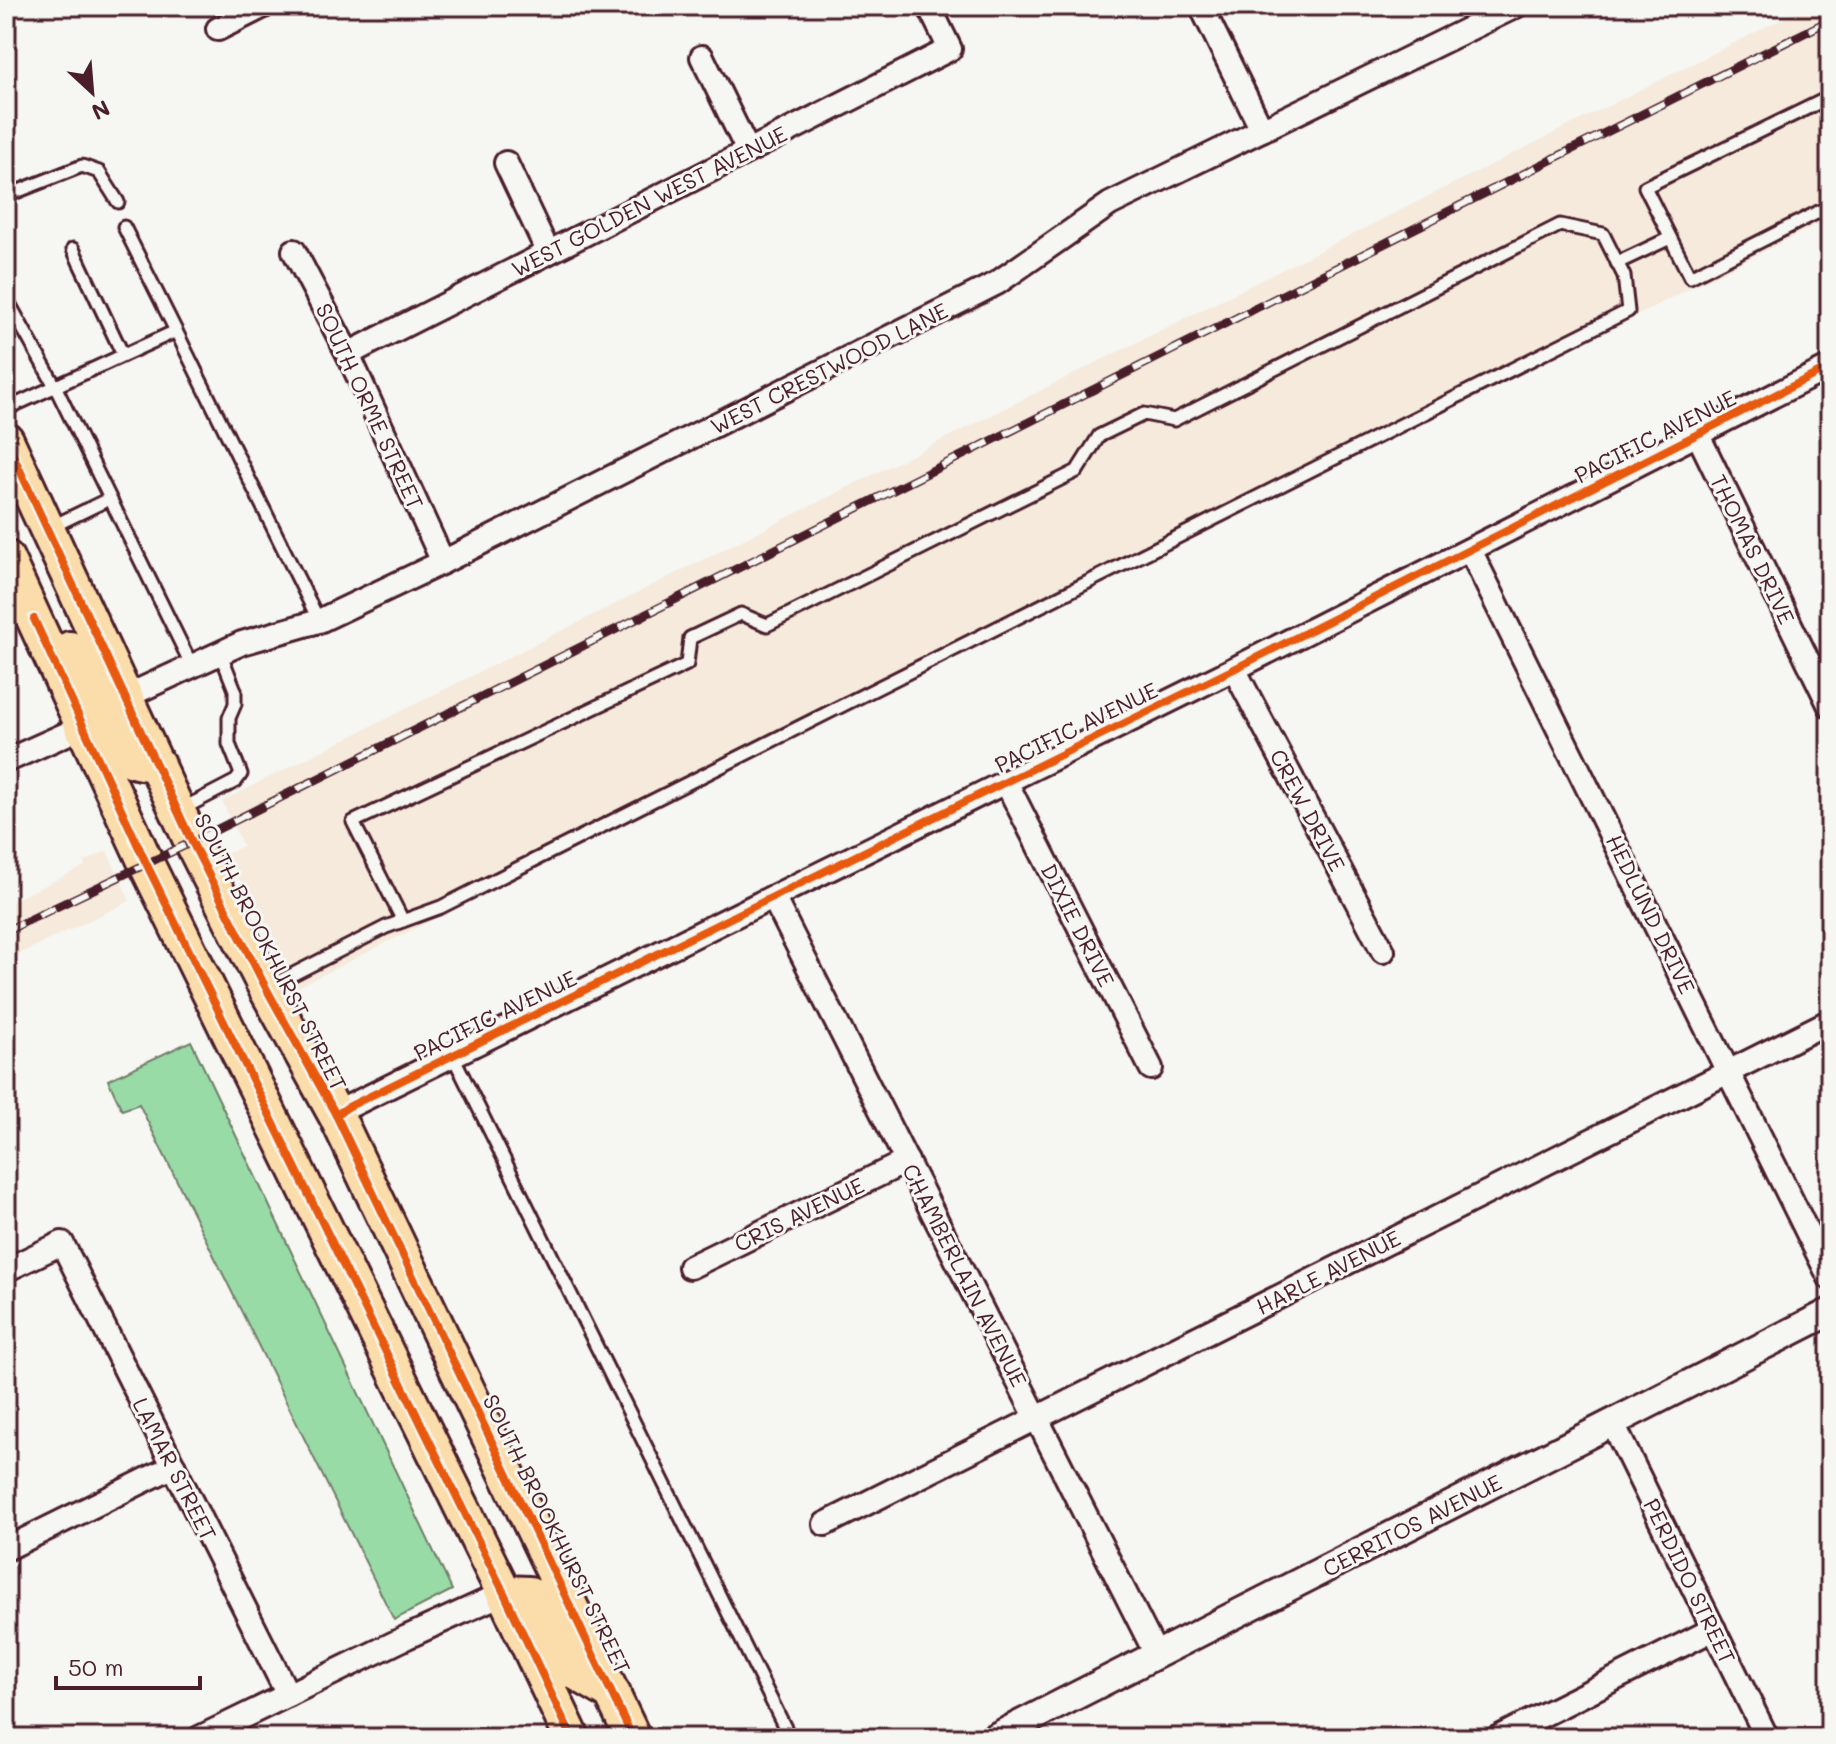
<svg xmlns="http://www.w3.org/2000/svg" width="1836" height="1744" viewBox="0 0 1836 1744" font-family="Mali,sans-serif">
<rect width="100%" height="100%" fill="#f6f6f2"/>
<filter id="ink" filterUnits="userSpaceOnUse"><feTurbulence type="fractalNoise" baseFrequency=".0125" numOctaves="2"/><feDisplacementMap in="SourceGraphic" scale="16" xChannelSelector="R" yChannelSelector="G"/><feConvolveMatrix kernelMatrix="1 2 1 2 8 2 1 2 1" color-interpolation-filters="sRGB"/></filter>
<g filter="url(#ink)">
<g fill="#f5eadb">
<path d="M1808 6H1830V218L294 989 227 854 243 846 222 801Z"/>
<path d="M107 851 130 901 6 960V904L85 866 84 862Z"/>
</g>
<path fill="#98dba6" stroke="#717d68" stroke-width="2" d="M191 1041 452 1590 394 1620 139 1104 122 1110 108 1080Z"/>
<g fill="none" stroke-linecap="round" stroke-linejoin="round">
<defs>
<g id="service">
<path d="M1830 97 1645 187 1690 277 1830 206"/>
<path d="M6 196 82 166 99 172 118 202"/>
<path d="M73 249 123 355"/>
<path d="M1617 263 1670 238"/>
<path d="M6 298 55 386 192 666"/>
<path d="M176 331 319 621"/>
<path d="M6 409 176 331 124 227"/>
<path d="M51 527 109 499"/>
<path d="M182 809 236 781 241 774 229 744V718L235 704V690L220 652"/>
<path d="M270 986 386 927 441 907 1628 311 1624 276 1603 234 1560 225 1174 420 1144 414 1099 436 1077 471 767 625 741 614 690 638 687 664 353 822 403 921"/>
<path d="M453 1056 790 1738"/>
</g>
<g id="minor">
<path d="M1201 6 1262 130"/>
<path d="M218 29 264 6"/>
<path d="M702 57 748 151"/>
<path d="M506 163 548 252"/>
<path d="M294 251 348 354 443 562"/>
<path d="M348 354 950 49 929 6"/>
<path d="M1698 435 1830 706"/>
<path d="M1470 550 1830 1278"/>
<path d="M1234 669 1383 951"/>
<path d="M125 697 242 643 319 621 443 562 997 283 1110 204 1516 6"/>
<path d="M6 761 82 727"/>
<path d="M1006 782 1151 1068"/>
<path d="M773 897 1156 1654"/>
<path d="M336 1115 348 1107 1234 669 1830 367"/>
<path d="M690 1267 907 1161"/>
<path d="M6 1270 62 1243 288 1695"/>
<path d="M1613 1424 1767 1738"/>
<path d="M825 1524 1830 1021"/>
<path d="M6 1549 174 1466"/>
<path d="M199 1738 407 1637 504 1593"/>
<path d="M1497 1738 1714 1629"/>
</g>
<path id="tertiary" d="M993 1738 1830 1312"/>
<g id="primary">
<path d="M6 440 192 842 266 988 336 1115 633 1738"/>
<path d="M6 558 146 863 504 1593 572 1738"/>
<path d="M70 649C84 676 89 705 125 697"/>
<path d="M82 727C118 718 107 744 131 759 138 763 149 763 157 764"/>
<path d="M504 1593 529 1594 545 1615 572 1670 613 1694"/>
</g>
</defs>
<use href="#service" stroke="#4a1f2b" stroke-width="17"/>
<use href="#minor" stroke="#4a1f2b" stroke-width="28"/>
<use href="#tertiary" stroke="#4a1f2b" stroke-width="32"/>
<use href="#primary" stroke="#4a1f2b" stroke-width="40"/>
<use href="#service" stroke="#f6f6f2" stroke-width="11"/>
<use href="#minor" stroke="#f6f6f2" stroke-width="22"/>
<use href="#tertiary" stroke="#f6f6f2" stroke-width="26"/>
<use href="#primary" stroke="#faddab" stroke-width="34"/>
<defs>
<path id="rail" d="M6 931 192 842 1830 20"/>
</defs>
<use href="#rail" stroke="#4a1f2b" stroke-width="9"/>
<use href="#rail" stroke="#f6f6f2" stroke-width="6" stroke-dasharray="18" stroke-linecap="butt"/>
<defs>
<g id="cycleway">
<path d="M6 440 192 842 266 988 336 1115 633 1738"/>
<path d="M34 619 146 863 504 1593 572 1738"/>
<path d="M336 1115 348 1107 1234 669 1830 367"/>
</g>
</defs>
<use href="#cycleway" stroke="#f6f6f2" stroke-width="13"/>
<use href="#cycleway" stroke="#e8590c" stroke-width="8"/>
</g>
</g>
<g text-anchor="middle" dominant-baseline="central" stroke-width="6" stroke-linejoin="round" paint-order="stroke">
<g font-size="22" fill="#4a1f2b" stroke="#f6f6f2">
<text transform="translate(649 201) rotate(-27)">WEST GOLDEN WEST AVENUE</text>
<text transform="translate(829 368) rotate(-27)">WEST CRESTWOOD LANE</text>
<text transform="translate(370 406) rotate(65)">SOUTH ORME STREET</text>
<text transform="translate(1655 436) rotate(-27)">PACIFIC AVENUE</text>
<text transform="translate(1753 549) rotate(64)">THOMAS DRIVE</text>
<text transform="translate(1076 727) rotate(-26)">PACIFIC AVENUE</text>
<text transform="translate(1308 810) rotate(62)">CREW DRIVE</text>
<text transform="translate(1651 914) rotate(64)">HEDLUND DRIVE</text>
<text transform="translate(1078 925) rotate(63)">DIXIE DRIVE</text>
<text transform="translate(271 952) rotate(63)">SOUTH BROOKHURST STREET</text>
<text transform="translate(495 1015) rotate(-26)">PACIFIC AVENUE</text>
<text transform="translate(799 1214) rotate(-26)">CRIS AVENUE</text>
<text transform="translate(1328 1272) rotate(-27)">HARLE AVENUE</text>
<text transform="translate(965 1275) rotate(63)">CHAMBERLAIN AVENUE</text>
<text transform="translate(175 1469) rotate(63)">LAMAR STREET</text>
<text transform="translate(1412 1525) rotate(-27)">CERRITOS AVENUE</text>
<text transform="translate(557 1534) rotate(64)">SOUTH BROOKHURST STREET</text>
<text transform="translate(1690 1581) rotate(64)">PERDIDO STREET</text>
</g>
</g>
<rect width="1836" height="1744" fill="none" stroke="#f6f6f2" stroke-width="32"/>
<rect x="16" y="16" width="1804" height="1712" fill="none" stroke="#4a1f2b" stroke-width="3" filter="url(#ink)"/>
<g transform="translate(92 92) rotate(154)" stroke="#f6f6f2" stroke-width="6" paint-order="stroke">
<path d="M0-6L14 30L0 20L-14 30Z" fill="#4a1f2b"/>
<text y="-12" font-size="22" font-weight="bold" text-anchor="middle" fill="#4a1f2b">N</text>
</g>
<path d="M56 1676v12h144v-12" fill="none" stroke="#4a1f2b" stroke-width="4"/>
<text x="68" y="1676" font-size="24" fill="#4a1f2b" stroke="#f6f6f2" stroke-width="6" paint-order="stroke">50 m</text>
</svg>
